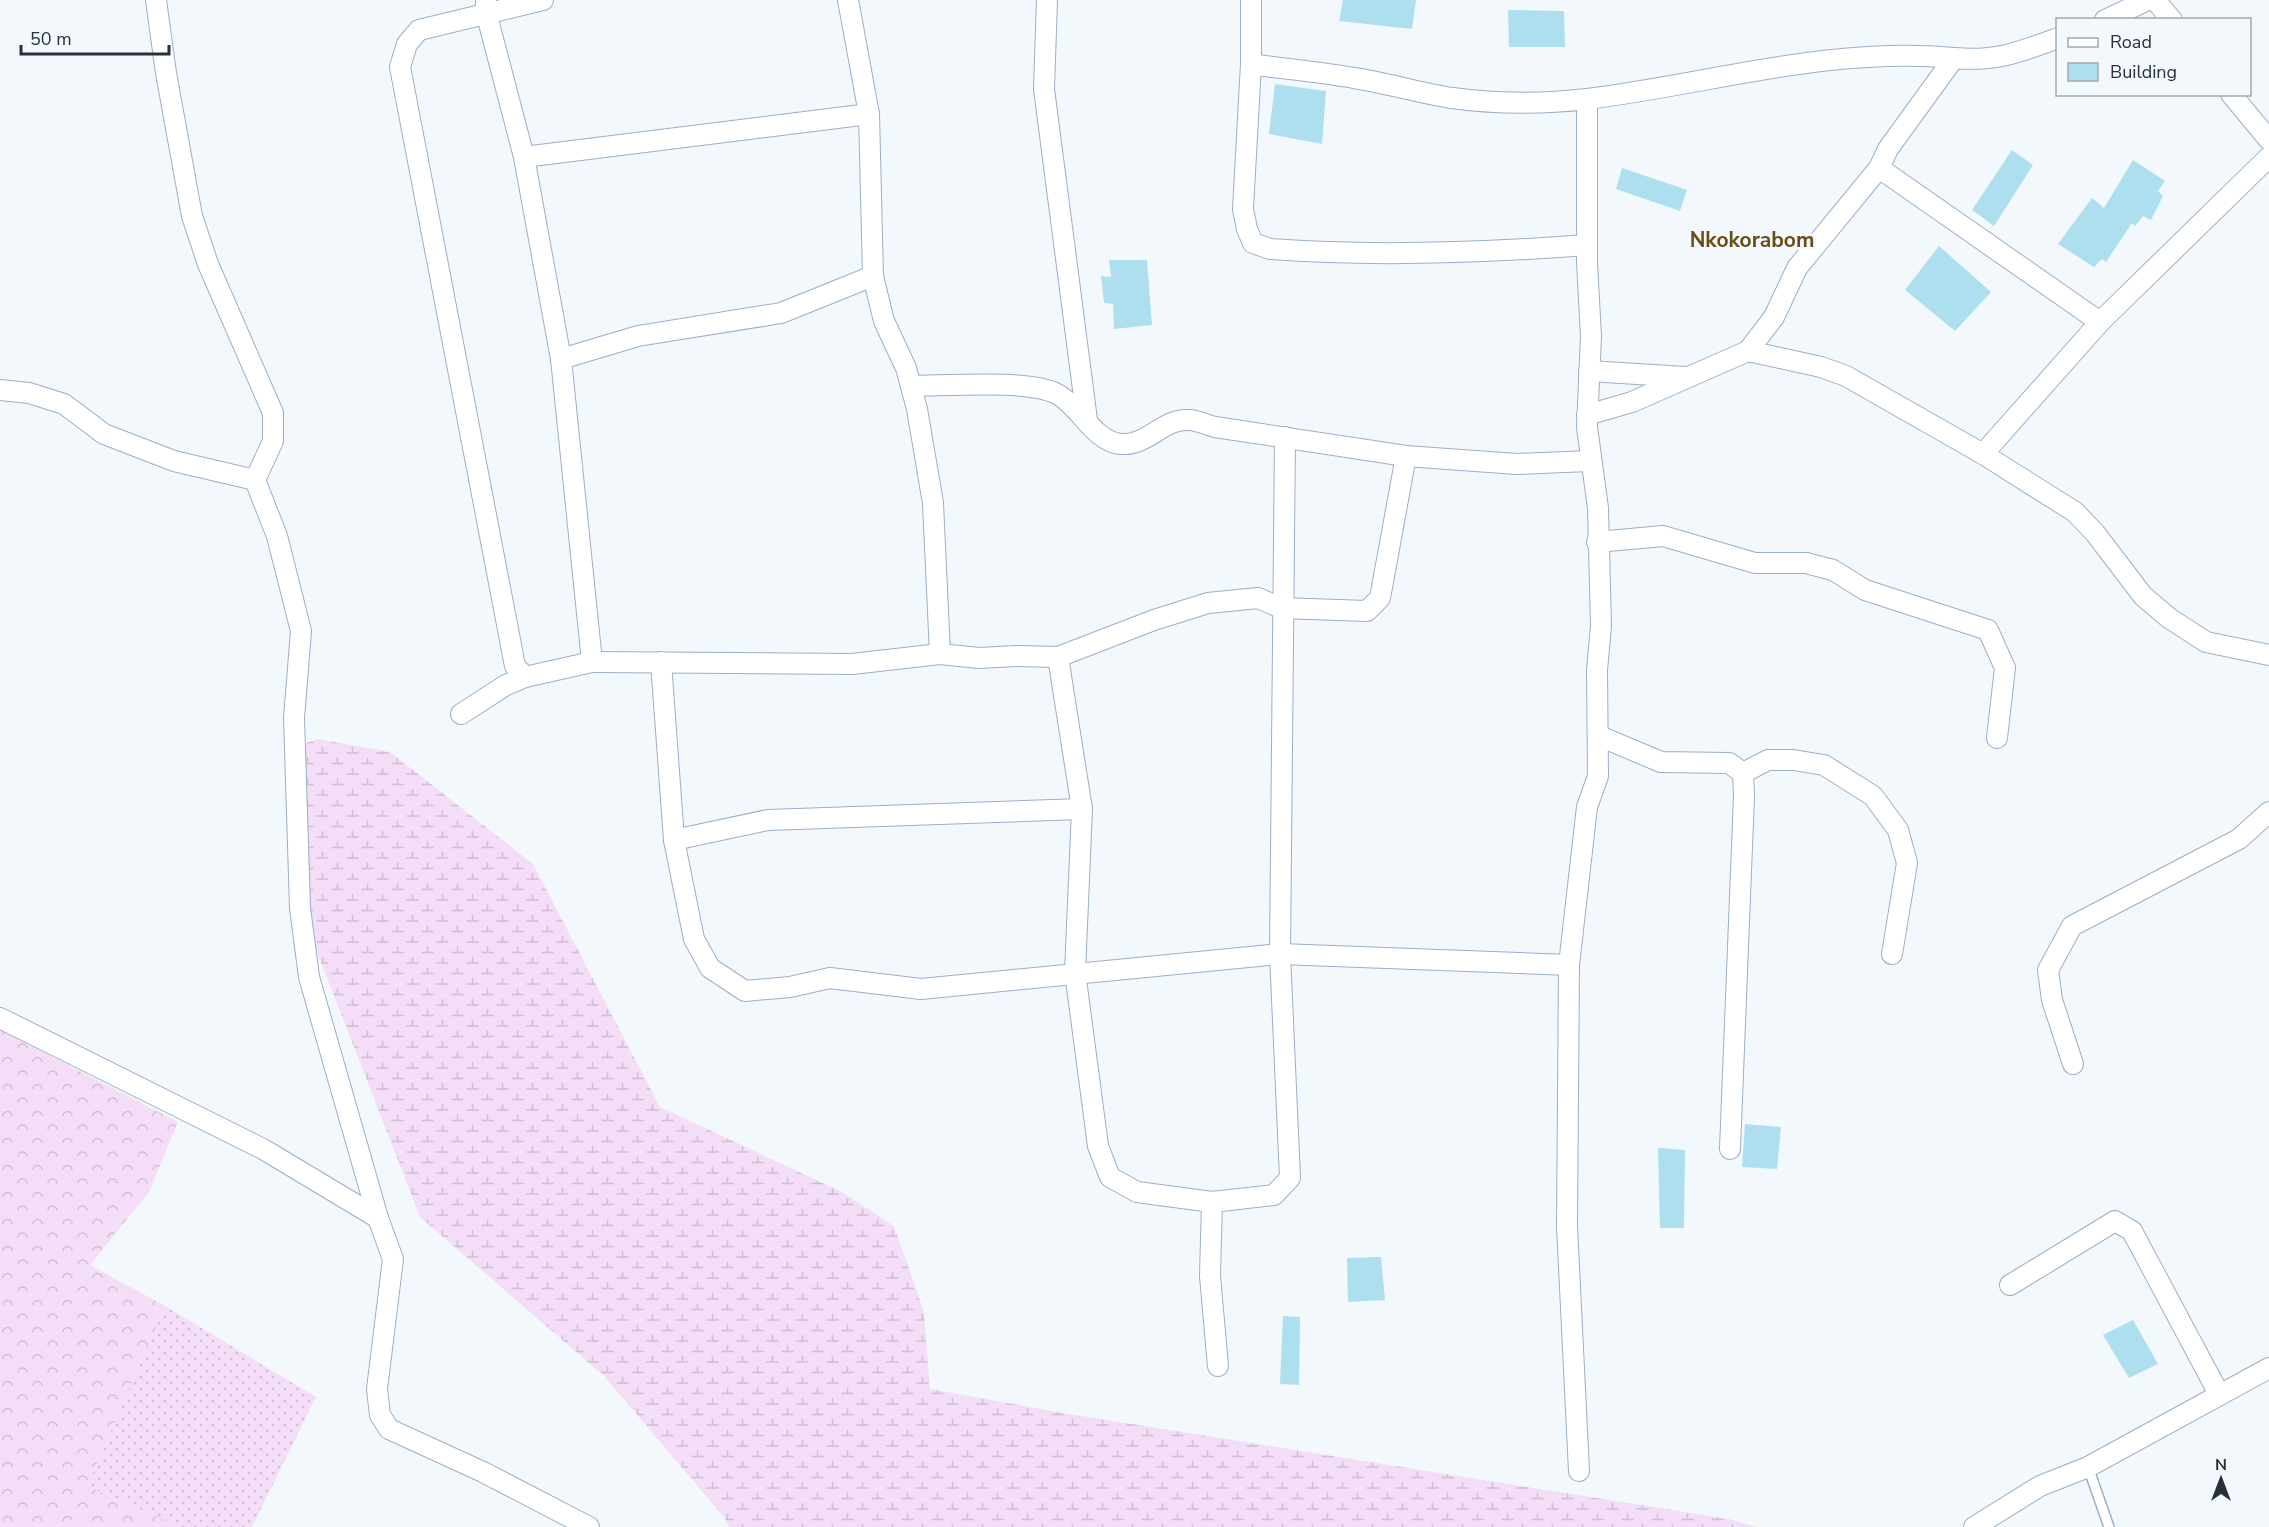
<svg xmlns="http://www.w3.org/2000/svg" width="2269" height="1527" viewBox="0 0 2269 1527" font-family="'Nunito Sans',sans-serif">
<defs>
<pattern id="grass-dots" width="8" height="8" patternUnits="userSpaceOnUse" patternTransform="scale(1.5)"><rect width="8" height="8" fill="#f3ddf7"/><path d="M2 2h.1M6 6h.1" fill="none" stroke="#d0bed4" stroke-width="1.8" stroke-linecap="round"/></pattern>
<pattern id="forest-crowns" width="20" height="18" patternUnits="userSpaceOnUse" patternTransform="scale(1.5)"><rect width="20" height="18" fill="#f3ddf7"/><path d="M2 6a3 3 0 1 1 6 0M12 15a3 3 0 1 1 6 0" fill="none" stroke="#d0bed4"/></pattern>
<pattern id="wetland-marsh" width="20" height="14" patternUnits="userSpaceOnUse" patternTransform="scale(1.5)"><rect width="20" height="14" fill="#f3ddf7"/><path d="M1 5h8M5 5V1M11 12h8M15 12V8" fill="none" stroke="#d0bed4"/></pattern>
</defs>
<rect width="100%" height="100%" fill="#f3f8fd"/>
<path fill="url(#grass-dots)" d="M165 1306 316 1397 252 1527H180L87 1486Z"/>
<path fill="url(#forest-crowns)" d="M0 1030 178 1122 149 1192 90 1265 165 1306 87 1486 180 1527H0Z"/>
<path fill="url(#wetland-marsh)" d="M317 739 390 752 533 864 660 1107 842 1192 894 1226 924 1312 930 1389 1069 1414 1729 1519 1756 1527H729L724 1517 605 1377 420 1217 305 921 296 747Z"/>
<g fill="#addfee">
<path d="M1343 0H1416L1412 29 1339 21Z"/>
<path d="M1508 10 1564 11 1565 47H1509Z"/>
<path d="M1275 84 1326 91 1322 144 1269 134Z"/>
<path d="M2012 150 2033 165 1994 226 1972 210Z"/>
<path d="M2133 160 2165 181 2158 191 2163 196 2151 220 2143 216 2135 226 2132 223 2106 262 2102 259 2094 267 2058 244 2092 198 2104 208Z"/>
<path d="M1622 168 1687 190 1680 211 1616 189Z"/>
<path d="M1939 246 1991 292 1955 331 1905 290Z"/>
<path d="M1109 260H1147L1152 325 1114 329 1113 304 1104 303 1101 276 1111 277Z"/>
<path d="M1745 1124 1781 1127 1777 1169 1742 1167Z"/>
<path d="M1658 1148 1685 1150 1684 1228H1660Z"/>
<path d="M1381 1257 1385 1300 1348 1302 1347 1258Z"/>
<path d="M1283 1316 1300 1317 1299 1385 1280 1384Z"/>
<path d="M2133 1320 2158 1364 2129 1378 2103 1335Z"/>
</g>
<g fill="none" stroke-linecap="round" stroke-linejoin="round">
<defs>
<path id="lane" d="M2088 1467 2109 1527"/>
<g id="street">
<path d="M156 0 166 73 192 216 208 264 273 413V441L255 480"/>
<path d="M486 0V12L524 157 561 359 592 662 525 677 515 666 400 67 407 44 419 30 543 0"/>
<path d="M848 0 869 114 873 276 884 321 906 368 917 409 933 503 940 654"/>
<path d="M1047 0 1044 89 1087 420"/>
<path d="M1251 0V64L1243 209 1247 229 1253 243 1270 249C1376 257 1481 253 1587 245"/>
<path d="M2155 0 2172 20"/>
<path d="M2105 20 2148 0"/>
<path d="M1251 64C1285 69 1320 72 1354 78 1387 83 1419 93 1452 98 1496 104 1543 104 1587 99 1709 84 1830 46 1954 58"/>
<path d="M2231 94 2269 140"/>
<path d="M524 157 869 114"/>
<path d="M1879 168 2100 322"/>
<path d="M1748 351 1821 367 1846 376 1983 454 2075 512 2095 533 2143 596 2169 618 2206 642 2269 655"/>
<path d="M561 359 638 336 781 313 873 276"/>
<path d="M1589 371 1685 377"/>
<path d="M911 386C945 386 1029 379 1057 394 1080 406 1094 442 1121 444 1148 446 1163 418 1189 420 1197 420 1207 425 1215 427L1406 456 1517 464 1589 461"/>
<path d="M0 390 29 393 64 404 104 434 174 461 255 480 277 536 301 631 294 718 300 908 309 977 378 1218 393 1259 377 1389 380 1415 389 1429 483 1472 589 1527"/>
<path d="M1587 415 1632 402 1748 351 1774 317 1797 268 1879 168 1888 149 1954 58C1995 62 2020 52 2058 38"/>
<path d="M1285 437 1280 954 1290 1178 1274 1195 1212 1202 1137 1192 1110 1177 1098 1146 1075 972 1082 809 1058 657 1154 620 1208 603 1258 598 1281 608 1367 611 1380 598 1406 456"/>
<path d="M1983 454 2100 322 2269 157"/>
<path d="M1597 542 1663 536 1755 563H1806L1833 570 1865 590 1988 630 2005 668 1997 738"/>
<path d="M592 662 852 664 940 654 979 658 1016 656 1058 657"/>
<path d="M661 662 674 840 694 939 710 968 745 991 790 987 830 978 921 989 1280 954 1569 965"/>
<path d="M461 714 506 685 525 677"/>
<path d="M1599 736 1661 762 1729 763 1743 773 1744 796 1730 1149"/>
<path d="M1743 773 1768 760H1793L1824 765 1873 796 1898 830 1907 863 1892 954"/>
<path d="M674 840 768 820 1082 809"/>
<path d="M0 1018 263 1149 378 1218"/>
<path d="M2073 1064 2052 1000 2048 970 2072 926 2239 839 2269 812"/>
<path d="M1212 1202 1210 1276 1218 1366"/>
<path d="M2010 1285 2115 1221 2132 1231 2219 1394"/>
<path d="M1579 1471 1567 1226 1569 965 1587 807 1598 776 1597 670 1601 626 1598 508 1587 427 1591 336 1587 262V99"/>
<path d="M1974 1527 2040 1486 2088 1467 2269 1368"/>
</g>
</defs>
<use href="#lane" stroke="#9bafc7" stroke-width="12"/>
<use href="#street" stroke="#9bafc7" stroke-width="22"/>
<use href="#lane" stroke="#fff" stroke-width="9"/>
<use href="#street" stroke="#fff" stroke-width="20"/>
</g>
<g text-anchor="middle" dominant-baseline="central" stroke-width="6" stroke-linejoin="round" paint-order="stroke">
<g font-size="21" font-weight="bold" fill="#684d14" stroke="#f3f8fd">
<text x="1752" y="240">Nkokorabom</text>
</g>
</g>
<rect x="2056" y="18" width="195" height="78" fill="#f3f8fd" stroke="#a2a8af" stroke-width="1.5"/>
<rect x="2068" y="38" width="30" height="9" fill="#ffffff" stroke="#a2a8af" stroke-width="1.5"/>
<text x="2110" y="48" font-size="18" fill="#28303a">Road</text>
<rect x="2068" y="63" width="30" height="18" fill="#addfee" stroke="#a2a8af" stroke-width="1.5"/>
<text x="2110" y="78" font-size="18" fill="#28303a">Building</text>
<g transform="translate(2221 1479)" stroke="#f3f8fd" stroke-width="4.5" paint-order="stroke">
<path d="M0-4.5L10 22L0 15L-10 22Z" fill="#28303a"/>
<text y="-9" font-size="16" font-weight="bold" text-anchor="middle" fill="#28303a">N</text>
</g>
<path d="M21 45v9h148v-9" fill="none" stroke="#28303a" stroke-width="3"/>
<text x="30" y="45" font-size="18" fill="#28303a" stroke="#f3f8fd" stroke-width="4.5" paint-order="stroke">50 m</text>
</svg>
